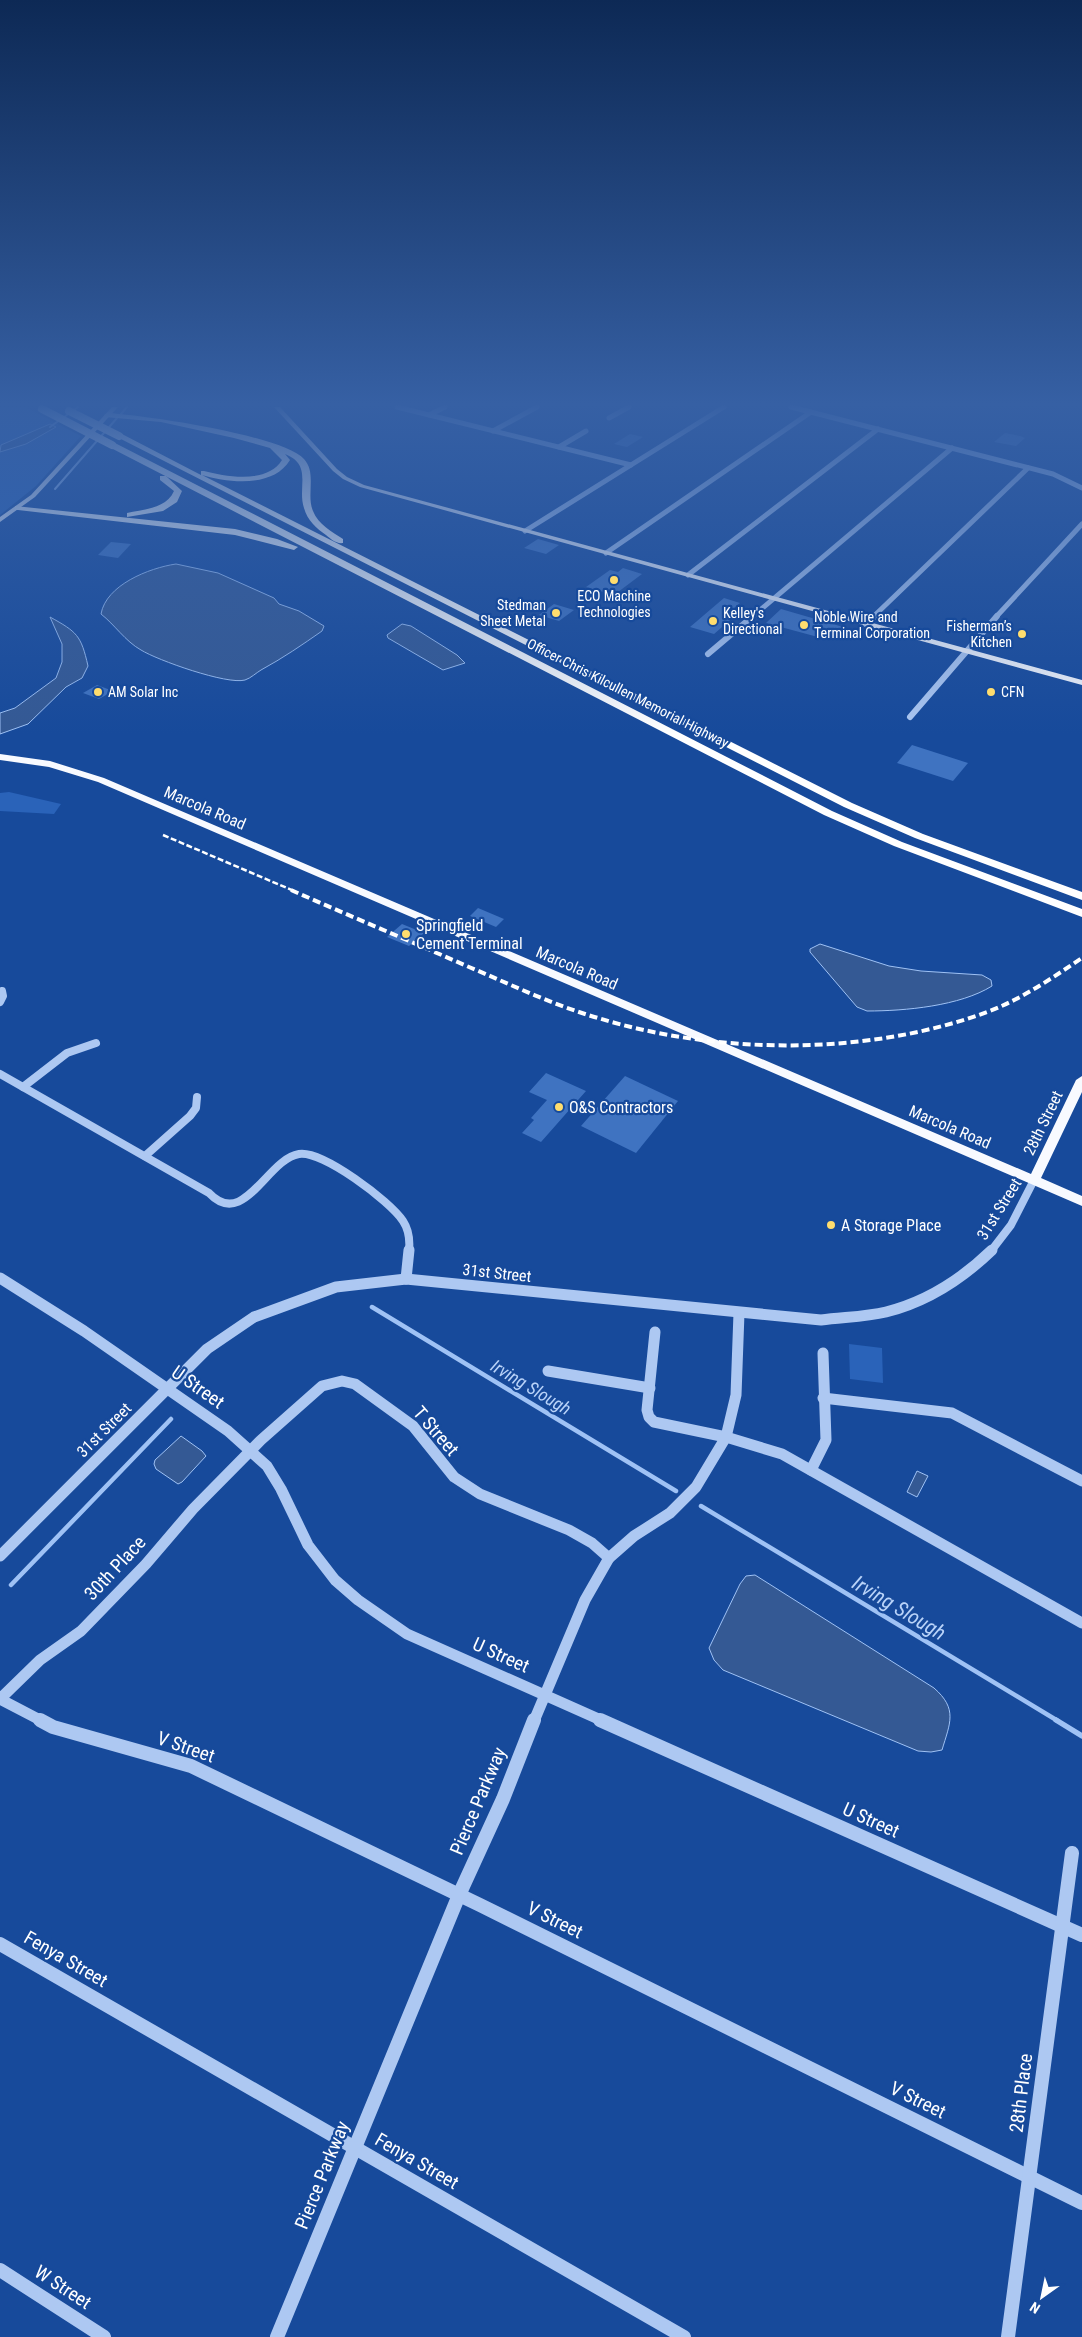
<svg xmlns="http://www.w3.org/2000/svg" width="1082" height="2337" viewBox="0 0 1082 2337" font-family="'Roboto Condensed',sans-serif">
<rect width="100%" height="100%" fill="#174a9b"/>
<g fill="#2a63b9">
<path d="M0 407H25L81 436 36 486 0 515Z"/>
<path d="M9 792 61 804 54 814 0 811V793Z"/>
<path d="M849 1344 882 1348 883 1383 850 1379Z"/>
</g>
<g fill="#345994" stroke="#9fc2f5">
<path d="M50 424 56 427 26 444 0 452 1 445Z"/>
<path d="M176 564 218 573 274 598 279 604 299 611 324 626 322 631C302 645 283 658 261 670 256 673 251 678 245 680 227 685 157 660 141 650 125 641 115 625 101 614 106 585 149 568 176 564Z"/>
<path d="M50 617C77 632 81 635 88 666L82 678 66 687 28 724 0 734V713L15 708 56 678 62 662V644Z"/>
<path d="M402 624 411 626 457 655 465 663 443 670 388 638 387 635Z"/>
<path d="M820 944 889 966 921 971 982 975 991 980 992 986C960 1006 905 1011 867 1011L857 1007 810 952V949Z"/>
<path d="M181 1436 202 1451 206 1456 182 1482 178 1484 156 1469 154 1464 155 1460Z"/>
<path d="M917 1471 928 1476 917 1497 907 1492Z"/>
<path d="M755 1575 934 1688C958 1709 950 1723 942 1750L931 1752 918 1751 723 1670 714 1660 709 1648 740 1584 746 1576Z"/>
</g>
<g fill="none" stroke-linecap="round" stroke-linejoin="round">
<g stroke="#9fc2f5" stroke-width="2">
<path d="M121 414 127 407"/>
<path d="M50 427 78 407"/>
<path d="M55 489 117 418"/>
</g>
<g stroke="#9fc2f5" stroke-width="4.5">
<path d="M372 1307 676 1491"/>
<path d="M701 1506 1058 1721"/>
<path d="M11 1585 171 1419"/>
</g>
<path stroke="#9fc2f5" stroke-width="5.5" d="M1056 1720 1082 1736"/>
</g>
<g fill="#3f73c1">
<path d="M1005 433 1020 436 1025 438 1016 446 994 442Z"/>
<path d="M630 434 643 437 627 447 614 444Z"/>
<path d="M538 539 559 545 546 554 524 548Z"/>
<path d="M111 542 131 544 118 558 98 555Z"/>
<path d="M623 568 642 574 614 595 586 587 610 570 618 572Z"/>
<path d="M724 598 740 603 728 613 736 615 714 634 690 627Z"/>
<path d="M554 604 574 610 559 621 539 615Z"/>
<path d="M781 609 843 627 829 640 766 623Z"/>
<path d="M97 685 113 691 99 699 83 693Z"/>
<path d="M912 745 968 763 953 781 897 763Z"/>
<path d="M478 908 504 919 496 927 470 916Z"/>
<path d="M402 924 424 933 409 946 387 937Z"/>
<path d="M546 1073 586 1091 541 1142 522 1133 534 1120 531 1118 547 1100 529 1092Z"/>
<path d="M625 1076 678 1101 636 1153 581 1126Z"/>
</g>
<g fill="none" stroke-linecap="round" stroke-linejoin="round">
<g stroke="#adc8f2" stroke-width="5">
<path d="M397 407 631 465"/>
<path d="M791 407 1053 474 1082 488"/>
<path d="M429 415 445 407"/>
<path d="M609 418 629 407"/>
<path d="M493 431 537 407"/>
<path d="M559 447 586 431"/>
<path d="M525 531 724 407"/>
<path d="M606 553 811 412"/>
<path d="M688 575 878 429"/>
<path d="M752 617 952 448"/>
<path d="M873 617 1028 468"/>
<path d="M996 617 1082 524"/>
</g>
<g stroke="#adc8f2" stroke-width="6">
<path d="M866 624 875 616"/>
<path d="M708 654 753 616"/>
<path d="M910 717 997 616"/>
</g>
<g stroke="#adc8f2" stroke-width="8">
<path d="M0 1002 3 996 2 991"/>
<path d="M0 1074 209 1193C244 1230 267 1159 299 1154 322 1150 390 1201 403 1221 409 1230 410 1241 409 1251"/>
<path d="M23 1087 67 1053 96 1043"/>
<path d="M145 1156 190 1116 196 1108 197 1097"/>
<path d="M991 1251 1011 1225 1034 1180"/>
</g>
<g stroke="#adc8f2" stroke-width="11">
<path d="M0 1278 84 1331 228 1431 267 1466 281 1489 308 1545 335 1580 358 1600 407 1634 603 1721"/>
<path d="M406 1279 409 1250"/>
<path d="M655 1332 647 1410 649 1417 654 1422 726 1437 782 1454 1082 1623"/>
<path d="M548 1371 650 1388"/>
<path d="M823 1398 952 1413 1082 1481"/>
<path d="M811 1470 826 1440 823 1353"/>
<path d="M0 1556 207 1349 254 1317 336 1287 406 1279 821 1320C843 1317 865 1317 886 1312 926 1302 963 1278 992 1250"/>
<path d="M0 1699 42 1721"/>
<path d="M0 1699 40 1660 81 1631 146 1564 193 1509 261 1440 322 1386 342 1381 355 1384 413 1426 454 1477 480 1494 569 1530 592 1543 609 1558"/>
<path d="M534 1721 585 1600 609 1558 634 1536 670 1513 696 1487 726 1437 736 1395 739 1313"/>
</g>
<g stroke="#adc8f2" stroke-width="14">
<path d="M40 1720 53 1727 191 1766 480 1905 1082 2203"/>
<path d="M600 1720 1082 1935"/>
<path d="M0 1944 684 2337"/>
<path d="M0 2270 104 2337"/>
<path d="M277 2337 459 1895 503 1799 534 1720"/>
<path d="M1008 2337 1072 1853"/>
</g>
<g fill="#f8faff" fill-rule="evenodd">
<path d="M112 407H118L35 497 0 522V517L31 495Z"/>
<path d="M274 407H280L337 469 347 477 364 485 1082 680V685L360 487 343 479 333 471Z"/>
<path d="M0 754 50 761 104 778 1031 1174 1076 1080 1082 1076V1092L1041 1178 1082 1196V1206L98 782 49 767 0 760Z"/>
</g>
<g fill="#fff" fill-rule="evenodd">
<path d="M108 413C143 415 282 435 304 459 317 473 306 495 313 511 318 524 332 532 343 539V543C336 544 331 539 326 535 317 529 307 520 304 508 297 487 313 465 285 454L290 460C273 488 229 483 202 475L852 803 923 834 1082 892V900L915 838 844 807 115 436 122 434 201 475V471H204C227 477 267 484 282 460L270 448 234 438 161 422 105 417 104 415Z"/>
<path d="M109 443H115L832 811 902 842 1082 909V917L894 846 824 815 109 447Z"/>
<path d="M160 476H166L182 491 177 502 163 511 127 517V513C144 509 166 509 174 491L160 480Z"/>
<path d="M15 506 235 529 277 539 298 547 294 550 235 535 18 510H15Z"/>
</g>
<path stroke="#fff" stroke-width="2.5" stroke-dasharray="6 2.5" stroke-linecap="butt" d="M163 835 294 891"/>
<path stroke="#fff" stroke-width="4" stroke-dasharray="8 4" stroke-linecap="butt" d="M291 890C350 916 410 941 469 967 512 985 553 1005 598 1018 719 1055 868 1056 987 1012 1022 999 1052 978 1082 958"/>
<g stroke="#fff" stroke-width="8">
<path d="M42 409 112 445"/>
<path d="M69 411 119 436"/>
</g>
</g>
<linearGradient id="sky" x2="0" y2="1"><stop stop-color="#0d2955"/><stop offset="0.55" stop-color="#3660a4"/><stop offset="1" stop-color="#3660a4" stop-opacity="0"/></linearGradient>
<rect width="1082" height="734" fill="url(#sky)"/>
<g fill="#ffdd6e" stroke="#174a9b" stroke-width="2">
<circle cx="614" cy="580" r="5"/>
<circle cx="556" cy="613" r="5"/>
<circle cx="713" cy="621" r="5"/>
<circle cx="804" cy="625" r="5"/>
<circle cx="1022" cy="634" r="5"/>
<circle cx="98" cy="692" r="5"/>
<circle cx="991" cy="692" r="5"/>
<circle cx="406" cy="934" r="5"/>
<circle cx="559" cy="1107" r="5"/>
<circle cx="831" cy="1225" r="5"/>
</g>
<g text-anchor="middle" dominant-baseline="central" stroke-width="4.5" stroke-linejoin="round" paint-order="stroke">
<g font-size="14" fill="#fff" stroke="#174a9b" text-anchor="start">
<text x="614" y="596" text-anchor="middle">ECO Machine<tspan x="614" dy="16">Technologies</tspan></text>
<text x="546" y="605" text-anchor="end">Stedman<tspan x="546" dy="16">Sheet Metal</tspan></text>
<text x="723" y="613">Kelley's<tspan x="723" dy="16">Directional</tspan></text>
<text x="814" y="617">Noble Wire and<tspan x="814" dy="16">Terminal Corporation</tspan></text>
<text x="1012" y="626" text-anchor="end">Fisherman’s<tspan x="1012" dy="16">Kitchen</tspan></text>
<text x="108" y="692">AM Solar Inc</text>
<text x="1001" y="692">CFN</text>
</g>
<g font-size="14" fill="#fff" stroke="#174a9b">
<text transform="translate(628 693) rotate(27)">Officer Chris Kilcullen Memorial Highway</text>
</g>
<g font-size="16" fill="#fff" stroke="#174a9b">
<text transform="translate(205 808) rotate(23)">Marcola Road</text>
<text transform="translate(577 968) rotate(23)">Marcola Road</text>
<text transform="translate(1043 1123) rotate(-64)">28th Street</text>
<text transform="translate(950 1127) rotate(23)">Marcola Road</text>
<text transform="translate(999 1209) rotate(-58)">31st Street</text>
<text transform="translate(497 1273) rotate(6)">31st Street</text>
<text transform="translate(104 1430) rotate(-45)">31st Street</text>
</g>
<g font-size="16" fill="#fff" stroke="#174a9b" text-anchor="start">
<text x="416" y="925">Springfield<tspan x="416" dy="18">Cement Terminal</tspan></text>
<text x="569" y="1107">O&amp;S Contractors</text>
<text x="841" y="1225">A Storage Place</text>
</g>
<g font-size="18" font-style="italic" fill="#b9d3f9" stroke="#174a9b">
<text transform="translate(531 1387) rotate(31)">Irving Slough</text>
</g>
<g font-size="19" fill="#fff" stroke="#174a9b">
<text transform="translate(198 1387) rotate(35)">U Street</text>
<text transform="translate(436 1431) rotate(49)">T Street</text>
<text transform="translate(115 1568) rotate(-47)">30th Place</text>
<text transform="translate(501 1655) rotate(24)">U Street</text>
<text transform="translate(186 1747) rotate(19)">V Street</text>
<text transform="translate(478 1801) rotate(-67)">Pierce Parkway</text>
<text transform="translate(871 1820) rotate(24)">U Street</text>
<text transform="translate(555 1920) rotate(26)">V Street</text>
<text transform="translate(66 1959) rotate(30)">Fenya Street</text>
<text transform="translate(1021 2093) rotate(-83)">28th Place</text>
<text transform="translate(918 2100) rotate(26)">V Street</text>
<text transform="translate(417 2161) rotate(30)">Fenya Street</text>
<text transform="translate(322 2175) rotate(-68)">Pierce Parkway</text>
<text transform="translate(63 2287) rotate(33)">W Street</text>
</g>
<g font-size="21" font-style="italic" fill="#b9d3f9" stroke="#174a9b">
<text transform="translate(899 1608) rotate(31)">Irving Slough</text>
</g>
</g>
<g transform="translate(1042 2297) rotate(213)" stroke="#174a9b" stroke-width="4" paint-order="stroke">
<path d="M0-4L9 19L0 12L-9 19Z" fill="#ffffff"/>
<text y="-8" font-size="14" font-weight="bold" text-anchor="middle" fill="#ffffff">N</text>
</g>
</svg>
